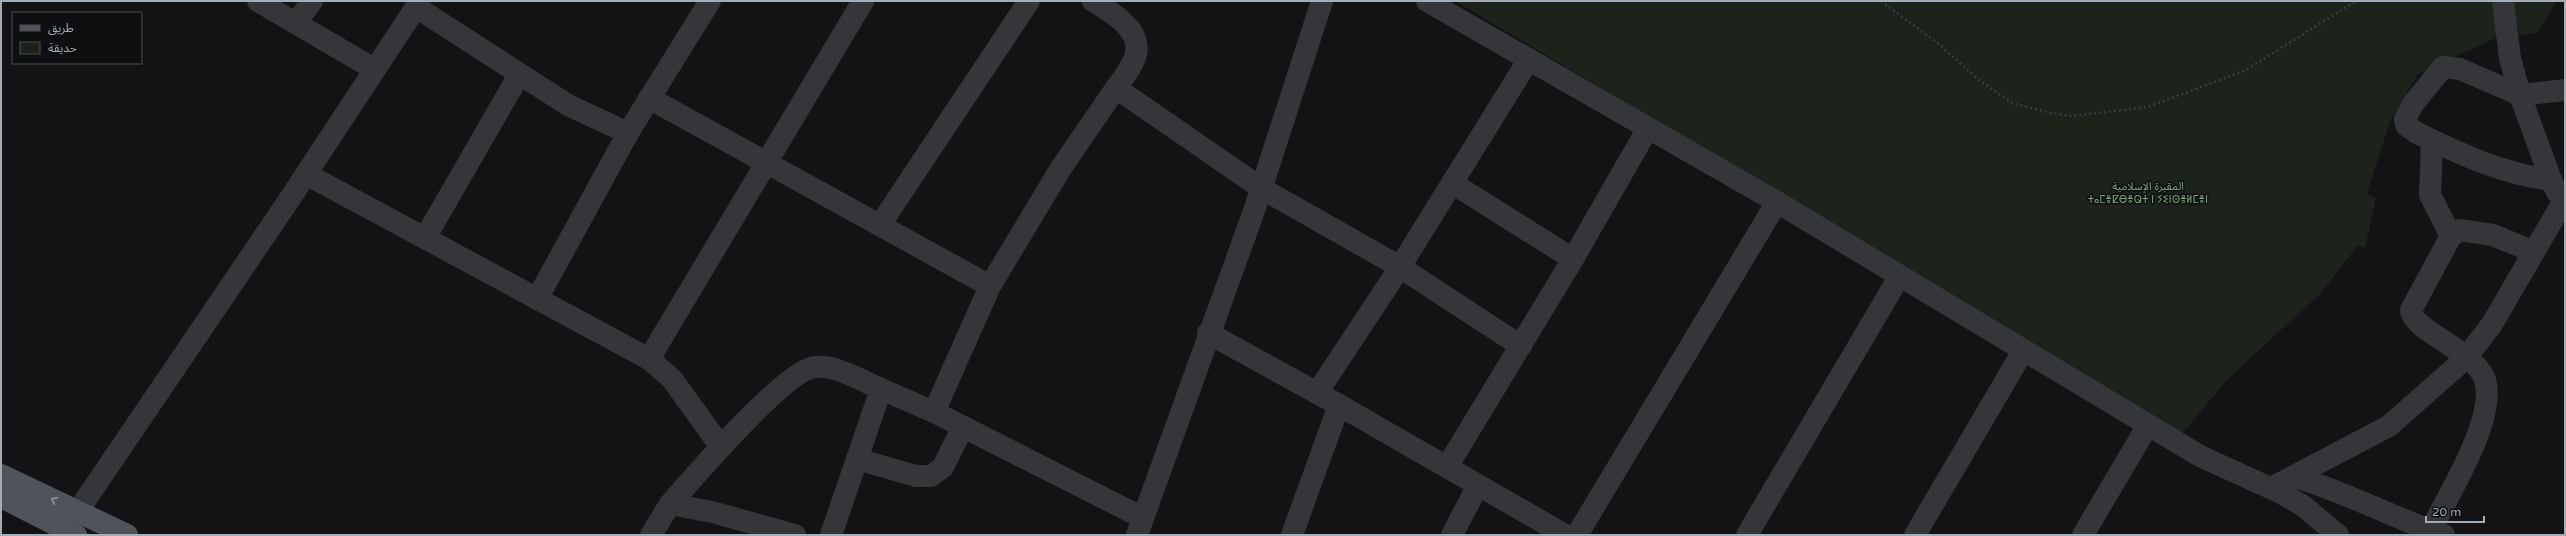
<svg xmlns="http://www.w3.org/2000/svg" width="2566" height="536" viewBox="0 0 2566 536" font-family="'Varela Round','Noto Sans Arabic','Noto Sans Tifinagh',sans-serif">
<rect width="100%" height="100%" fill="#131315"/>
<g fill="#1b231b">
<path d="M1455 1H2492L2498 37 2418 74 2390 121 2367 194 2376 198 2365 248 2358 245 2321 293 2228 379 2182 434Z"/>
<path d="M2511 1H2556L2538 33 2520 36Z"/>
</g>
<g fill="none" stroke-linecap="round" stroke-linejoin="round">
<path stroke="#3a3d42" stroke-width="2.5" stroke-dasharray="2 3" stroke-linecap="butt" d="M1881 1 1940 45 1979 80 2012 103 2050 113 2072 116 2148 107 2246 70 2356 1"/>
<g stroke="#34363a" stroke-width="22">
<path d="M258 1 374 69"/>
<path d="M1093 1C1113 13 1148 33 1133 62 1129 71 1122 80 1116 88"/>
<path d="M1427 1 1777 202 2200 456 2279 492 2302 505 2338 535"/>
<path d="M2503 1 2510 58 2520 95 2551 180 2557 192"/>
<path d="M416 7 568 105 628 133"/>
<path d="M296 23 312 1"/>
<path d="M649 98 990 286 934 412"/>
<path d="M2432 141 2430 195 2451 236"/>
<path d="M306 174 649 359 672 379 721 447"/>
<path d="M2551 180C2503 174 2460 154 2417 133L2406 125 2405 119 2413 104 2443 67 2460 69 2520 95 2565 90"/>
<path d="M1452 183 1573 259"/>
<path d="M880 225 1029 1"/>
<path d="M425 238 519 75"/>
<path d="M990 286 1061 168 1116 88 1261 188 1400 267 1521 346"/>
<path d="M537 299 628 133 710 1"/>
<path d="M1208 333 1339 405 1565 535"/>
<path d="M649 359 863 1"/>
<path d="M1317 393 1400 267 1529 59"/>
<path d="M857 459 916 476H931L943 467 963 427"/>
<path d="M1447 467 1573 259 1648 128"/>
<path d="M2295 477C2346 492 2393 518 2444 535"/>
<path d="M2271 488 2389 426 2466 358 2492 324 2563 202"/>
<path d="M670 504C694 477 785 370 815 367 837 365 862 381 881 389"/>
<path d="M78 511 289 200 420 1"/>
<path d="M2431 530C2449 493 2493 425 2486 384 2482 353 2411 331 2411 310L2451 236 2460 230 2493 235 2534 252"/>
<path d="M651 535 670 504 712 512 795 535"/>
<path d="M831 535 881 389 934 412 1143 518"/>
<path d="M1137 535 1255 208 1322 1"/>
<path d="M1292 535 1339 405"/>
<path d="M1452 535 1478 485"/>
<path d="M1577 535 1777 202"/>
<path d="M1747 535 1899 277"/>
<path d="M1915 535 2023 351"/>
<path d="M2083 535 2148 425"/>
</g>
<g stroke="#50545a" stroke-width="22">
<path d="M1 475 127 535"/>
<path d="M1 497 76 535"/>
</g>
</g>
<defs><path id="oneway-chevron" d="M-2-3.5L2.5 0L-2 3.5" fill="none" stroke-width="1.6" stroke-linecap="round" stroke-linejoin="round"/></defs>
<use stroke="#929ba4" href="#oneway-chevron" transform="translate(54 500) rotate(-155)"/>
<g text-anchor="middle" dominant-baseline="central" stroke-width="3" stroke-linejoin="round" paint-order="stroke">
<g font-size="11" fill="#7ea479" stroke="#0e0f10">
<text x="2148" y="186">المقبرة الإسلامية<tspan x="2148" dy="13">ⵜⴰⵎⴻⵇⴱⴻⵕⵜ ⵏ ⵢⵉⵏⵙⴻⵍⵎⴻⵏ</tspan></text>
</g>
</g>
<rect width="2566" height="536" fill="none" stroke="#a3adb7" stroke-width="4"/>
<rect x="12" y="12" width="130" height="52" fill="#0e0f10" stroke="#4a4e53"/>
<rect x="20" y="25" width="20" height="6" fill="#50545a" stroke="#4a4e53"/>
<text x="48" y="32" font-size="12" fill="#a3adb7">طريق</text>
<rect x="20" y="42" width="20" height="12" fill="#1b231b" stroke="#4a4e53"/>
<text x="48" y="52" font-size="12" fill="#a3adb7">حديقة</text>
<path d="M2426 516v6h58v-6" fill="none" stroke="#a3adb7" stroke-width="2"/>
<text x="2432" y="516" font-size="12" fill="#a3adb7" stroke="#0e0f10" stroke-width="3" paint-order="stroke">20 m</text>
</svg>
